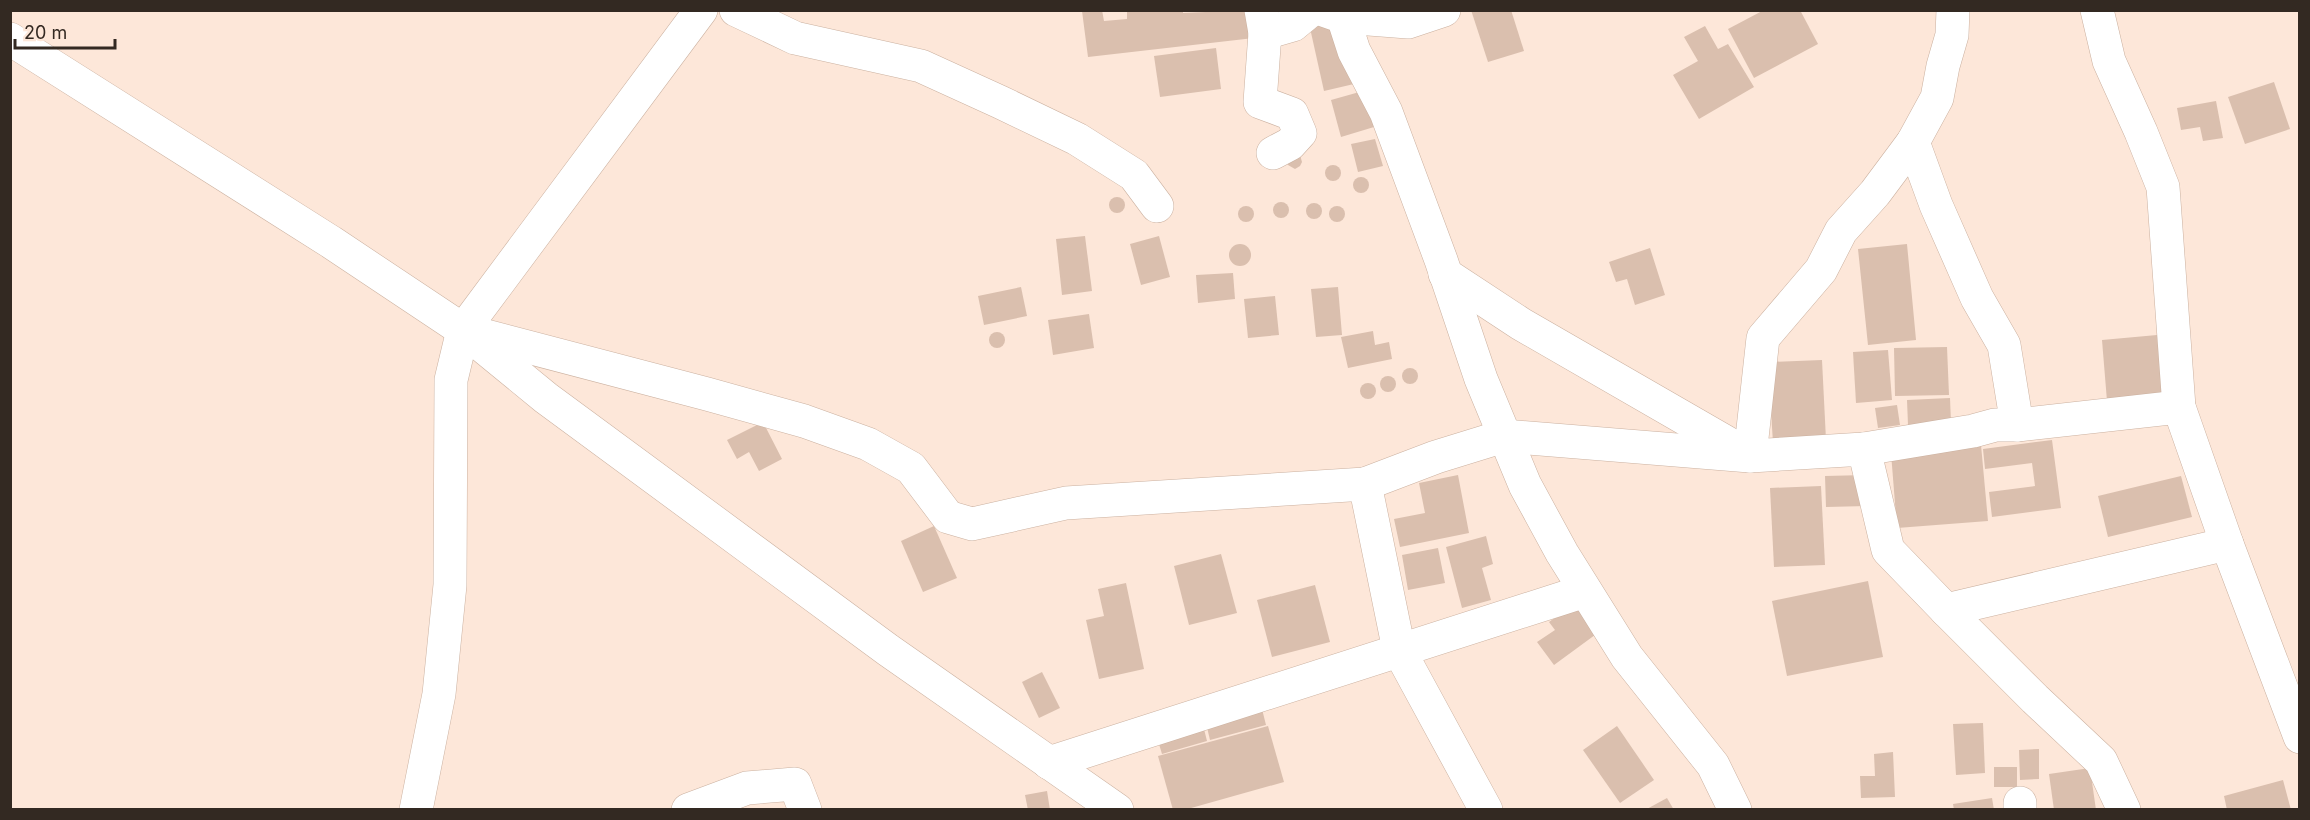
<svg xmlns="http://www.w3.org/2000/svg" width="2310" height="820" viewBox="0 0 2310 820" font-family="Inter,sans-serif">
<rect width="100%" height="100%" fill="#fde7d9"/>
<g fill="#dabfae">
<path d="M1102 10 1104 21 1127 19V10H1183V13L1251 10 1254 38 1088 57 1082 11Z"/>
<path d="M1471 10H1511L1524 51 1488 62Z"/>
<path d="M1764 10H1800L1818 44 1754 78 1728 29Z"/>
<path d="M1340 21 1354 84 1324 91 1310 28Z"/>
<path d="M1705 26 1718 49 1728 44 1754 87 1699 119 1673 75 1698 61 1684 37Z"/>
<path d="M1216 48 1221 89 1160 97 1154 56Z"/>
<path d="M2274 82 2290 129 2245 144 2228 97Z"/>
<path d="M1363 91 1374 127 1341 137 1331 100Z"/>
<path d="M2216 101 2223 138 2203 141 2200 127 2181 130 2177 108Z"/>
<path d="M1375 139 1383 166 1358 172 1351 144Z"/>
<path d="M1300 155 1302 162 1300 166 1295 169 1288 165 1286 160Z"/>
<circle cx="1333" cy="173" r="8"/>
<circle cx="1361" cy="185" r="8"/>
<circle cx="1117" cy="205" r="8"/>
<circle cx="1281" cy="210" r="8"/>
<circle cx="1314" cy="211" r="8"/>
<circle cx="1246" cy="214" r="8"/>
<circle cx="1337" cy="214" r="8"/>
<path d="M1085 236 1092 291 1062 295 1056 239Z"/>
<path d="M1159 236 1170 277 1141 285 1130 244Z"/>
<circle cx="1240" cy="255" r="11"/>
<path d="M1907 244 1916 340 1868 345 1858 249Z"/>
<path d="M1650 248 1665 295 1635 305 1627 279 1616 282 1609 262Z"/>
<path d="M1233 273 1235 299 1198 303 1196 275Z"/>
<path d="M1021 287 1027 316 984 325 978 296Z"/>
<path d="M1338 287 1342 335 1316 337 1311 289Z"/>
<path d="M1275 296 1279 335 1248 338 1244 299Z"/>
<path d="M1089 314 1094 348 1053 355 1048 320Z"/>
<path d="M1373 331 1375 345 1389 342 1392 359 1348 368 1341 337Z"/>
<circle cx="997" cy="340" r="8"/>
<path d="M2157 335 2163 396 2107 401 2102 340Z"/>
<path d="M1947 347 1949 395 1895 396 1894 348Z"/>
<path d="M1888 350 1892 400 1856 403 1853 352Z"/>
<path d="M1822 360 1826 440 1773 443 1768 362Z"/>
<circle cx="1410" cy="376" r="8"/>
<circle cx="1388" cy="384" r="8"/>
<circle cx="1368" cy="391" r="8"/>
<path d="M1950 398 1951 423 1908 425 1907 400Z"/>
<path d="M1897 405 1900 425 1878 428 1875 408Z"/>
<path d="M763 422 782 459 759 471 749 452 737 459 727 440Z"/>
<path d="M2052 440 2061 508 1992 517 1989 492 2035 486 2032 463 1985 469 1983 449Z"/>
<path d="M1981 445 1988 521 1897 528 1891 453Z"/>
<path d="M1458 475 1469 533 1400 547 1394 519 1425 513 1419 483Z"/>
<path d="M1866 475 1867 506 1826 507 1825 476Z"/>
<path d="M2181 476 2192 517 2108 537 2098 496Z"/>
<path d="M1821 486 1825 565 1774 567 1770 488Z"/>
<path d="M934 526 957 578 923 592 901 541Z"/>
<path d="M1486 536 1493 564 1482 568 1491 600 1462 608 1446 547Z"/>
<path d="M1438 548 1445 583 1408 590 1402 555Z"/>
<path d="M1221 554 1237 613 1189 625 1174 566Z"/>
<path d="M1868 581 1883 657 1787 676 1772 601Z"/>
<path d="M1126 583 1144 669 1099 679 1086 620 1104 616 1098 589Z"/>
<path d="M1315 585 1330 642 1272 657 1257 600Z"/>
<path d="M1577 602 1599 632 1554 665 1537 642 1555 630 1549 622Z"/>
<path d="M1042 672 1060 708 1039 718 1022 682Z"/>
<path d="M1261 705 1266 725 1210 740 1205 719Z"/>
<path d="M1202 721 1207 741 1162 754 1156 734Z"/>
<path d="M1983 723 1985 773 1956 775 1953 724Z"/>
<path d="M1268 726 1284 782 1184 810H1173L1158 756Z"/>
<path d="M1617 726 1654 780 1620 803 1583 750Z"/>
<path d="M2039 749V779L2020 780 2019 750Z"/>
<path d="M1893 752 1895 797 1861 798 1860 776H1875L1874 754Z"/>
<rect x="1994" y="767" width="23" height="20"/>
<path d="M2090 768 2096 810H2054L2049 774Z"/>
<path d="M2283 780 2291 810H2227L2224 796Z"/>
<path d="M1047 791 1050 810H1028L1025 795Z"/>
<path d="M1667 798 1674 810H1645Z"/>
<path d="M1992 798 1994 810H1954L1953 804Z"/>
</g>
<g fill="none" stroke-linecap="round" stroke-linejoin="round">
<defs>
<g id="street">
<path d="M701 10 463 330 707 394 804 421 868 444 911 468 948 517 972 524 1066 503 1365 484 1399 650 1486 810"/>
<path d="M736 10 795 38 921 66 1000 102 1077 139 1134 175 1157 206"/>
<path d="M1261 10 1265 33 1260 102 1292 114 1300 133 1290 144 1273 153"/>
<path d="M1323 10 1343 17 1354 51 1386 112 1441 260 1481 379 1525 485 1562 553 1627 657 1713 765 1735 810"/>
<path d="M2097 10 2109 61 2141 132 2163 187 2179 407 2227 544 2300 737"/>
<path d="M1343 17 1408 22 1444 10"/>
<path d="M1265 33 1293 25 1311 10"/>
<path d="M10 39 331 242 463 330 546 398 888 650 1117 810"/>
<path d="M1913 142 1936 205 1977 298 2004 345 2017 425"/>
<path d="M1445 274 1521 324 1750 456 1864 449 1888 550 1946 610 2227 544"/>
<path d="M1864 449 1973 431 1995 425H2017L2179 407"/>
<path d="M1365 484 1436 457 1504 436 1750 456 1763 338 1821 270 1841 231 1875 193 1913 142 1937 98 1943 66 1952 35 1953 10"/>
<path d="M1946 610 2035 699 2101 761 2124 810"/>
<path d="M1049 763 1585 591"/>
<path d="M2020 803V810"/>
<path d="M416 810 439 694 450 585 451 380 463 330"/>
<path d="M688 810 747 788 795 784 805 810"/>
</g>
</defs>
<use href="#street" stroke="#cbb1a0" stroke-width="34"/>
<use href="#street" stroke="#fff" stroke-width="33"/>
</g>
<rect width="2310" height="820" fill="none" stroke="#332922" stroke-width="24"/>
<path d="M15 39v9h100v-9" fill="none" stroke="#332922" stroke-width="3"/>
<text x="24" y="39" font-size="18" fill="#332922" stroke="#fde7d9" stroke-width="4.5" paint-order="stroke">20 m</text>
</svg>
